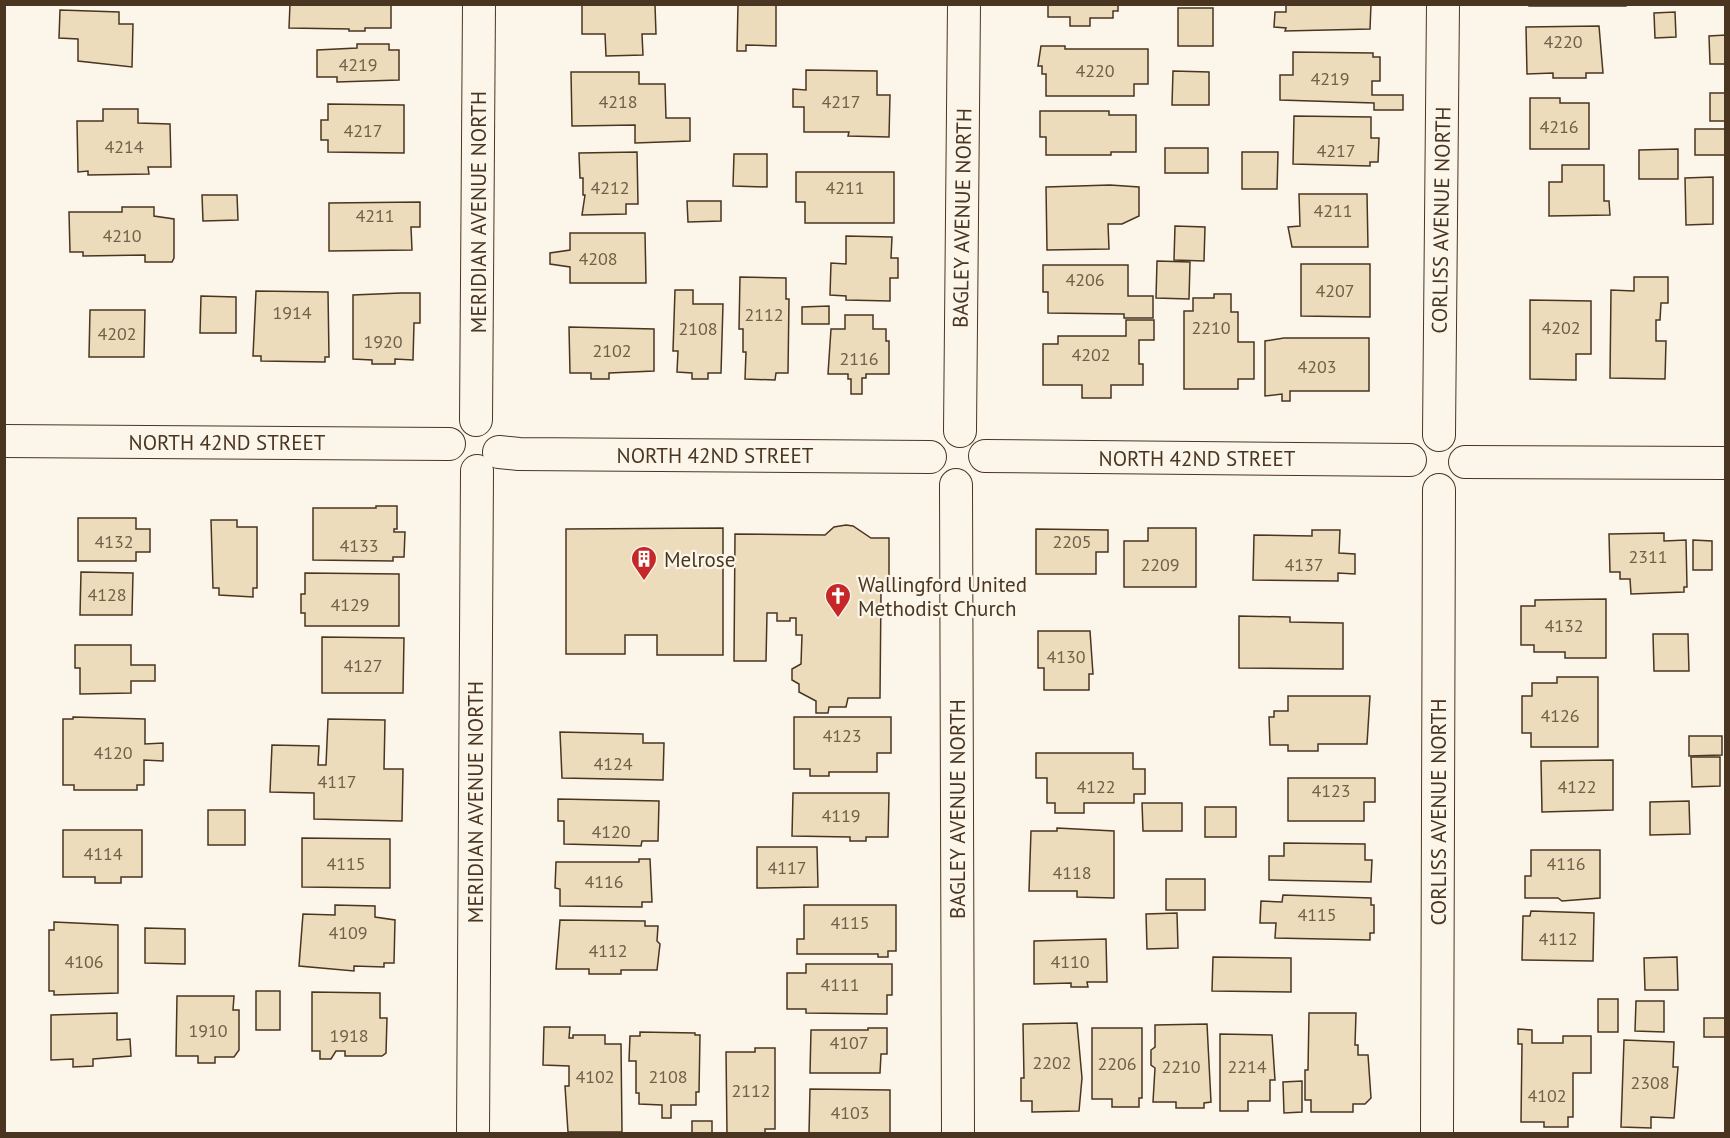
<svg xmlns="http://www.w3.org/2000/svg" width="1730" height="1138" viewBox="0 0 1730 1138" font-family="'PT Sans',sans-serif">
<rect width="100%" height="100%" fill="#fbf6e9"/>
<g fill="#ecdcbc" stroke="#4a3520" stroke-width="1.5">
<path d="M290 4H391V28H365V31H349V29L289 28Z"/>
<path d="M584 4 655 5 656 34H642L643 55 606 56 605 34H582V6Z"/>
<path d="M738 4H776V46L746 45V51H737Z"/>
<path d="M1048 4H1118V11H1113V18H1090V26H1070V17H1048Z"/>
<path d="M1286 4H1371L1370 29 1285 31 1286 28 1274 27 1275 12H1286Z"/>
<rect x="1529" y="4" width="97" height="2"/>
<rect x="1178" y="8" width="35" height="38"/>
<path d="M60 10 119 12V24H133L132 67 78 61V39L59 38Z"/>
<path d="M1675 12 1676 37 1655 38 1654 13Z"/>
<path d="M1599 26 1603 73H1586V78H1553V73L1527 74 1526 27Z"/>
<path d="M1726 35V64H1710L1709 36Z"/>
<path d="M357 44H389V50H399V80L337 82V77H317V50L357 48Z"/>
<path d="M1041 46H1065V49H1148V84H1134V96H1046V74H1042V66H1038Z"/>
<path d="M1293 52 1373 53V57H1380V81H1372V95H1403V110H1374V103L1280 100V75H1293Z"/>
<path d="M806 70 877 71V95H890L889 137 848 136 849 132H804V107H793V89L806 90Z"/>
<path d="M1173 71 1209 72V105H1172Z"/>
<path d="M571 72H639V84H665L666 118H690V141L635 143V125L572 126Z"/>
<rect x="1710" y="93" width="16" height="28"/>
<path d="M1530 98H1560V103H1589V149H1530Z"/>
<path d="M328 104 404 105V153L328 152V140H321V120H328Z"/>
<path d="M103 109H138V123L170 124 171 167H148L149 174 88 175V171L78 172 77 121H103Z"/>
<path d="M1040 111H1109V115H1136V152H1111V155H1046V137H1040Z"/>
<path d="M1294 116 1371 117V138H1379L1378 162H1370V166L1293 164Z"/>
<rect x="1695" y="129" width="31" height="26"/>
<rect x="1165" y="148" width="43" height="25"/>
<path d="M1678 149V179H1639V150Z"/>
<path d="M637 152 638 204H626V214L582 215 585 195H583V178H580L579 153Z"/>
<path d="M1242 152H1278L1277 189H1242Z"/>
<path d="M734 154H767V187L733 186Z"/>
<path d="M1562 165H1604V201H1609L1610 215 1549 216V182H1562Z"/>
<path d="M796 172H894V223H805V202H796Z"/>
<path d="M1713 177V224L1686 225 1685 178Z"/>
<path d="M1110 185 1139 187V216L1122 224H1108L1109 249 1047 250 1046 187Z"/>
<path d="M1299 194H1367L1368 247H1292L1288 227 1300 226Z"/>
<path d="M202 195H237L238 220 203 221Z"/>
<path d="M687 201H721V221L688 222Z"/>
<path d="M420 202V227H411L412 250 329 251V203Z"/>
<path d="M122 207H154V216L174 219V258L172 262H145V255L83 256V252H70L69 212H122Z"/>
<path d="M1175 226 1205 227 1204 261 1174 260Z"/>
<path d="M570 233H645L646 283H570V267L550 264V253L570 250Z"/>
<path d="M846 236 892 237 891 258H898V278H890V301L846 300V296L830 295 831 263 846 264Z"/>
<path d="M1157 261 1190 262 1189 299 1156 298Z"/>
<path d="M1301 264H1370V317L1301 316Z"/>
<path d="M1043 265H1128V296H1153V318H1124V314L1048 313V292H1043Z"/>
<path d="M740 277 786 278V299H789L788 373H776L775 380 745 379 746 352H743V329H739Z"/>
<path d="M1634 277H1668V303H1661L1660 320H1656V341H1666L1665 379 1610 378 1611 290 1634 291Z"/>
<path d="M675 290H693V304H723L721 373H708V379H692V373L677 372 678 351H673Z"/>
<path d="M256 291 328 292 329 357H325V362L261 361V356H253Z"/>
<path d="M401 293H420V323H414L413 360 395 359V364H372V360L353 359V295Z"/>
<path d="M1214 294H1231V312H1238V342H1254V379H1238V389H1184V311H1193V298H1214Z"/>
<path d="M201 296 236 297V333H200Z"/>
<path d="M1530 300 1591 301V354H1576V380L1530 379Z"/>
<path d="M829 306V324H802V307Z"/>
<path d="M90 310H145L144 357H89Z"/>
<path d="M845 315H873V329H886V341H889V374H866V378H862V394H851V379H848V374H828L831 329H845Z"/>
<path d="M1126 320H1154V340H1139V364H1143V385H1111V398H1082V385H1043V344H1058V336H1126Z"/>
<path d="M569 327 654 329V371L609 373V379H591V373H570Z"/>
<path d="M1284 338H1369V391H1290V401H1282V394L1265 396V341Z"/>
<path d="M376 506H397V529H394V532H405L404 557H393V561L313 560V508H376Z"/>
<path d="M78 518H136V529H150V552H136V561H78Z"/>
<path d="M211 520H237V527H257V588H253V597L219 595V588H213Z"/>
<path d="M846 525 853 526 871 538H889V589L881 590 880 698H848L846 707H829L828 713H816V701L799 692V684L792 680V669L801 664 802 635H796V618H790V621H777V613H767L766 661H734L735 534 825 535 834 527Z"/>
<path d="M723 528V655H657V635H625V654H566V529Z"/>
<path d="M1148 528H1196V587H1124V541H1148Z"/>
<path d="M1036 529 1108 530V552H1096V574H1036Z"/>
<path d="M1312 530H1340L1339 553 1355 554V574L1338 573V581L1253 580 1254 535 1312 536Z"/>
<path d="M1664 533V541L1686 540 1687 587H1684V592L1631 594 1630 579H1620V572H1610L1609 534Z"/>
<path d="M1693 540 1712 541V570H1693Z"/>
<path d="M81 572 133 573 132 615H80Z"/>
<path d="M305 573 399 574V626H305V613H301V594H305Z"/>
<path d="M1606 599V658H1565V652H1534V645H1521V606H1535V600Z"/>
<path d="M1239 616 1290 617V622L1343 623V669L1239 668Z"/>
<path d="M1038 631H1090L1093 674H1089V690H1044V668H1038Z"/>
<path d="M1653 634H1688L1689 671H1654Z"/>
<path d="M322 637 404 638 403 693H322Z"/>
<path d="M75 645H131V665H155V681H131V693L80 694V668H75Z"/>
<path d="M1557 677H1598V747H1531V733H1522V696H1532V683H1557Z"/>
<path d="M1288 696H1370L1367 744H1318V751H1288V745H1270L1269 717H1274V711H1288Z"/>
<path d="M73 717 145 719V744L163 743V761L144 760V785H137V790H74V785H63V719H73Z"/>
<path d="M794 717H891V753H877V772H829V776H810V769H794Z"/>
<path d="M328 719 385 720 384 769H403L402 821 314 819V793L270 792 272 745 319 746 318 765H326Z"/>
<path d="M560 732 643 734V743H664L663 780 562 778Z"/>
<path d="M1689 736H1722V755L1689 756Z"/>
<path d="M1036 753H1133V769H1145V794H1134V803H1084V813H1055V803H1047V778H1036Z"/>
<path d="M1691 757H1720V786L1692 787Z"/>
<path d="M1613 760V810L1542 812 1541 761Z"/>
<path d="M1288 778H1375V802H1364V821H1288Z"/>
<path d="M793 793H889L888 837H866V841H850V837L792 836Z"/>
<path d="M558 799 659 801 658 841H642L641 846 564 844V821H558Z"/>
<path d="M1689 801 1690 834 1650 835V802Z"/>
<path d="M1142 803H1182V831H1143Z"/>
<rect x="1205" y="807" width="31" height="30"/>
<rect x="208" y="810" width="37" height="35"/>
<path d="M1057 828 1114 831V898L1077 897V891H1029L1031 831H1057Z"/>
<path d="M63 830H142V877H121V883H95V877H63Z"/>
<path d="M302 838 390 839V888L302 887Z"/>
<path d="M1284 843 1365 844V860H1372L1371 882 1269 880V856H1284Z"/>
<path d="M757 847H817L818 887 757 888Z"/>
<path d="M1531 850H1600V898L1562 901 1558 898H1525V876H1531Z"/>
<path d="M639 859H650L652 902H642V907L560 906V889L555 888 556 862H639Z"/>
<rect x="1166" y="879" width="39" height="31"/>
<path d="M1283 895 1371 898V905H1374V933H1370V940L1275 938 1276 923H1260L1261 901 1282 902Z"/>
<path d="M335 905 375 906V917L395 920 394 963H384V967L354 966V971L299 966 303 914 335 915Z"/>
<path d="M804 905H896V951H888V957H878V954H797V939H804Z"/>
<path d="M1531 911 1594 913 1593 961 1522 960 1523 916H1530Z"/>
<path d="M1177 913 1178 948 1147 949 1146 914Z"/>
<path d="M560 920 645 921V926H658L657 941 660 944 657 970H621V974H589V969H556Z"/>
<path d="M54 922 118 925V993L54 995V991H49V930H54Z"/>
<path d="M145 928 185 929V964L145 963Z"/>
<path d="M1106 939 1107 982H1087L1088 987H1071V983L1034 984V941Z"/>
<path d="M1213 957 1291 958V992L1212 991Z"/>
<path d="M1677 957 1678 990H1645L1644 958Z"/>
<path d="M806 964H892V995H887V1014L806 1013V1009H787V973H806Z"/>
<rect x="256" y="991" width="24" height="39"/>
<path d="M312 992 380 993V1018H387L386 1053 382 1056H345V1051H336L331 1059H320V1051H312Z"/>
<path d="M177 996H234L233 1010H239V1050L234 1057H215V1063H198V1056H176Z"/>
<rect x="1598" y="999" width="20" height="33"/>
<path d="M1636 1001H1664V1032L1635 1031Z"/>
<path d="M117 1013V1040L130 1039 131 1056 93 1059V1066L73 1067V1059L51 1060V1015Z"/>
<path d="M1309 1013H1356L1355 1045H1358V1055H1368L1371 1098 1365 1104H1353V1112H1311V1100H1305V1070H1308Z"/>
<rect x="1704" y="1018" width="22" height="19"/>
<path d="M1077 1023 1082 1078 1079 1111 1032 1112V1101H1021V1078H1024L1023 1024Z"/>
<path d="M1207 1024 1211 1102 1204 1103V1108H1176V1102H1153L1155 1068 1151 1065V1050L1155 1047V1025Z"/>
<path d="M544 1027H570L569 1038H573V1035H605V1044H621L622 1132H568L565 1086H569V1066L543 1065Z"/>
<path d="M868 1028H887V1054H881L880 1073H810L811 1030H868Z"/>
<path d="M1092 1028H1142V1098H1139V1107H1112V1099H1092Z"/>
<path d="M1518 1029 1532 1030V1043H1563V1036H1591V1073H1573V1117H1568V1127H1544V1122H1521L1522 1044H1518Z"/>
<path d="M640 1032 695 1033V1035H700L699 1092H696V1105H671V1118H662V1105L639 1104V1093H636V1061H629L630 1036H640Z"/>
<path d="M1220 1034 1272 1035 1275 1080H1270V1101H1248V1111H1220Z"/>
<path d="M1624 1040 1674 1042 1673 1067H1678L1674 1118 1651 1117V1128L1621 1127Z"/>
<path d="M755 1048H775V1129H765V1134H727L726 1052H755Z"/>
<path d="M1302 1081V1112L1284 1113 1283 1082Z"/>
<path d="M810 1089 890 1090V1134H809Z"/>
<rect x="692" y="1121" width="20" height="13"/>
</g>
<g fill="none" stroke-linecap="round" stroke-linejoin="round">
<defs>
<g id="minor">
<path d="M476 420 479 4"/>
<path d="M960 431 964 4"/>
<path d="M1439 435 1443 4"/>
<path d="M4 441 449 444"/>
<path d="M499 452 519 454 930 457"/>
<path d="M985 456 1410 460"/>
<path d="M1465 462 1726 463"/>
<path d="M956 485 958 1134"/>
<path d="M473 1134 477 471"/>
<path d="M1437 1134 1439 490"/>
</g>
</defs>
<use href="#minor" stroke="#4a3520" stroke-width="34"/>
<use href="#minor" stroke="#fbf6e9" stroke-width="32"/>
</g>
<defs>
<symbol id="building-pin" viewBox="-11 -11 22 30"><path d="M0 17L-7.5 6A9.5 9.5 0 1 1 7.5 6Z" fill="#c62828" stroke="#fbf6e9"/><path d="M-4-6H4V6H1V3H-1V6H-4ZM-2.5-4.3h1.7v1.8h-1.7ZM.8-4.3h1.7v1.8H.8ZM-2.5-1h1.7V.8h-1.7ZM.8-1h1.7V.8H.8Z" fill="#fff"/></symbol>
<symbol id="church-pin" viewBox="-11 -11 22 30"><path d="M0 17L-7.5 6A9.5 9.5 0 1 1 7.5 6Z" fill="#c62828" stroke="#fbf6e9"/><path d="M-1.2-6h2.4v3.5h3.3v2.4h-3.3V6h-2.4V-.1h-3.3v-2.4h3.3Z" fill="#fff"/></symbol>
</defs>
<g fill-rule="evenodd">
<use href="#building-pin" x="629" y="544" width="30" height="40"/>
<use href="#church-pin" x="823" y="581" width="30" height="40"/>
</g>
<g text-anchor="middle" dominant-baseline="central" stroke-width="4.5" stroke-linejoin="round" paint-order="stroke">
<g font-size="18" fill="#725f47">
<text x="1563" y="41">4220</text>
<text x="358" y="64">4219</text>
<text x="1095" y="70">4220</text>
<text x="1330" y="78">4219</text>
<text x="618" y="101">4218</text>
<text x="841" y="101">4217</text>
<text x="1559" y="126">4216</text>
<text x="363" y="130">4217</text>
<text x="124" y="146">4214</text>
<text x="1336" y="150">4217</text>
<text x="610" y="187">4212</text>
<text x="845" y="187">4211</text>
<text x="1333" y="210">4211</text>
<text x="375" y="215">4211</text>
<text x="122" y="235">4210</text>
<text x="598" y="258">4208</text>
<text x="1085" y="279">4206</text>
<text x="1335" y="290">4207</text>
<text x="292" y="312">1914</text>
<text x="764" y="314">2112</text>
<text x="1211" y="327">2210</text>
<text x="1561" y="327">4202</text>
<text x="698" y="328">2108</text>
<text x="117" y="333">4202</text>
<text x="383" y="341">1920</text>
<text x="612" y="350">2102</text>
<text x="1091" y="354">4202</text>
<text x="859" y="358">2116</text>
<text x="1317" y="366">4203</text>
<text x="114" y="541">4132</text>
<text x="1072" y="541">2205</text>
<text x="359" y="545">4133</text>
<text x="1648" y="556">2311</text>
<text x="1160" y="564">2209</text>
<text x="1304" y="564">4137</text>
<text x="107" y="594">4128</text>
<text x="350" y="604">4129</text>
<text x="1564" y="625">4132</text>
<text x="1066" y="656">4130</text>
<text x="363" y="665">4127</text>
<text x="1560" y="715">4126</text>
<text x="842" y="735">4123</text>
<text x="113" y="752">4120</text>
<text x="613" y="763">4124</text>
<text x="337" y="781">4117</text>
<text x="1096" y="786">4122</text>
<text x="1577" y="786">4122</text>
<text x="1331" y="790">4123</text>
<text x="841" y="815">4119</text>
<text x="611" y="831">4120</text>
<text x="103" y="853">4114</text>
<text x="346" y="863">4115</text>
<text x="1566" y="863">4116</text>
<text x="787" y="867">4117</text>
<text x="1072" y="872">4118</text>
<text x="604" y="881">4116</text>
<text x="1317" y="914">4115</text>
<text x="850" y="922">4115</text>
<text x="348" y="932">4109</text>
<text x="1558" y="938">4112</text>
<text x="608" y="950">4112</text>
<text x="84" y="961">4106</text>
<text x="1070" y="961">4110</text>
<text x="840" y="984">4111</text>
<text x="208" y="1030">1910</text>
<text x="349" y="1035">1918</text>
<text x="849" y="1042">4107</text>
<text x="1052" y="1062">2202</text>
<text x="1117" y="1063">2206</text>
<text x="1181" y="1066">2210</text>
<text x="1247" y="1066">2214</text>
<text x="595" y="1076">4102</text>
<text x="668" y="1076">2108</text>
<text x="1650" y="1082">2308</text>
<text x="751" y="1090">2112</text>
<text x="1547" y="1095">4102</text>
<text x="850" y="1112">4103</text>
</g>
<g font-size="21" fill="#4a3520" stroke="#fbf6e9">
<text transform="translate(478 212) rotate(-90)">MERIDIAN AVENUE NORTH</text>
<text transform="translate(962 218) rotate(-89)">BAGLEY AVENUE NORTH</text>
<text transform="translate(1441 220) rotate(-89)">CORLISS AVENUE NORTH</text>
<text x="227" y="442">NORTH 42ND STREET</text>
<text x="715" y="455">NORTH 42ND STREET</text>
<text x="1197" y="458">NORTH 42ND STREET</text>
<text transform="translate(475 802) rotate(-90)">MERIDIAN AVENUE NORTH</text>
<text transform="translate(957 809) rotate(-90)">BAGLEY AVENUE NORTH</text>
<text transform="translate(1438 812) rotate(-90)">CORLISS AVENUE NORTH</text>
</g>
<g font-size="21" fill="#4a3520" stroke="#fbf6e9" text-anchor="start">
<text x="664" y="559">Melrose</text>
<text x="858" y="584">Wallingford United<tspan x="858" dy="24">Methodist Church</tspan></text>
</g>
</g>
<rect width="1730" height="1138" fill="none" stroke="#4a3520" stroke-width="12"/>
</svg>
